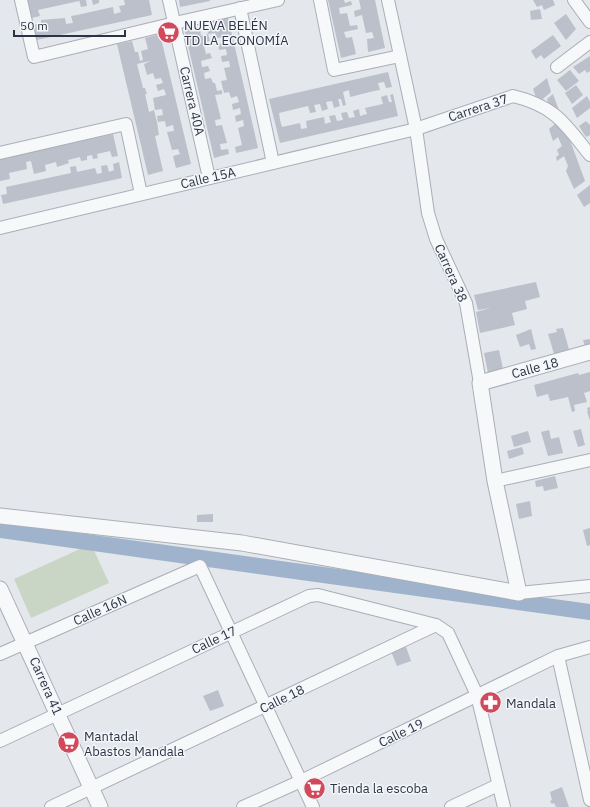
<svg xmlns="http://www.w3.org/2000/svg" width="590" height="807" viewBox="0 0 590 807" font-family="'IBM Plex Sans',sans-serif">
<rect width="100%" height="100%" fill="#e4e7ec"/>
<path fill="#c9d6c5" d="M91 544 109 583 31 618 14 579Z"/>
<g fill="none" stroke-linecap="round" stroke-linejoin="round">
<path stroke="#9fb4cc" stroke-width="16" d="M0 530 590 612"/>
</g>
<g fill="#bbc0ca">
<path d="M24 0H79V1L38 10 40 16 28 19Z"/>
<path d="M79 0H86L87 6 81 7Z"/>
<path d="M92 0H99V3L93 5Z"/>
<path d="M124 0H149L152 15 32 41 29 26 41 23V20L65 18 66 24 73 23 71 16 77 15 113 7 114 14 121 12 119 6 125 5Z"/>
<path d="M179 0H210V1L180 7Z"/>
<path d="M328 0H344L345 3 351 1 352 5 339 8 340 14 347 13 350 26 357 25 358 29 344 32 346 38 352 37 356 54 341 58Z"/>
<path d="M359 0H375L385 48 368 52 367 39 374 38 372 32 366 33 362 15 355 17 354 11 361 9Z"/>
<path d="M533 0H553L555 5 544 10 542 5 537 7Z"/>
<path d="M540 9 542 19 531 20 530 11Z"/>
<path d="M566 14 576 29 566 40 554 23Z"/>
<path d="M228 17 258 148 236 153 235 147 242 145 238 128 244 126 243 120 236 122 235 116 241 114 240 108 233 110 232 104 239 102 237 96 231 98 229 92 224 93 221 81 227 80 224 68 230 67 229 61 222 62 221 56 227 55 226 49 219 50 218 44 225 43 223 37 217 38 215 33 208 34 207 28 211 27 209 22Z"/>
<path d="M192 25 193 32 200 30 201 36 208 34 210 41 203 42 206 54 210 53 212 58 201 61 202 67 208 66 210 71 204 73 205 79 211 78 213 83H215L217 91 222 90V94L215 95 221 119 215 120 216 126 222 125 227 143 220 144 221 150 228 149 229 154 214 158 184 28Z"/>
<path d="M160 34 191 164 176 168 173 156 180 154 178 149 172 150 167 132 174 131 173 125 166 127 165 121 158 122 157 116 163 115 162 109 155 110 153 98 166 95 164 89 158 91 156 85 163 83 161 78 155 79 153 73 147 75 144 64 150 61 141 63 137 64 143 88H145L147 94H145L149 112 154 110 157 122 159 135 155 136 163 171 148 175 117 44 132 41 135 52H138L140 61 143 60 141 51 148 49 145 38Z"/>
<path d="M553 35 561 46 544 59 541 55 536 59 531 51Z"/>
<path d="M590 56V71L587 73 585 70 579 74 573 67Z"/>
<path d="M570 70 579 81 566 91 557 80Z"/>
<path d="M388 72 392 87 386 88 384 82 378 83 380 90 374 91 350 97 349 90 343 92 346 105 343 106 341 99H338L340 106 334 108 332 101 326 102 328 109 322 111 320 104 314 105 316 112 310 113 308 106 279 113 280 120 282 127 300 123 301 129 307 128 306 121 324 117 325 124 331 122 329 116 335 115 337 121 343 120 341 113 347 112 349 118 355 117 353 111 359 109 360 116 367 114 365 108 383 104 381 97 387 95 389 102H392L390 95 393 94 398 116 280 143 269 99Z"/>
<path d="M547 78 551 92 538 103 533 89Z"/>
<path d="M576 85 583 95 572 104 565 93Z"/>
<path d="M553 94 585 181 574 189 566 171 568 166 564 156 557 161 556 157 559 155 557 150 562 146 558 137 553 141 549 129 555 124 547 99Z"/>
<path d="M587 96 590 102V108L577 118 572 108Z"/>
<path d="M586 121 590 125V135L586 137 579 126Z"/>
<path d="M113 134 118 156 112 157 110 151 97 154 98 158 93 159 92 155 87 156V160L81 161 80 157 68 160 69 163 57 167 56 162 45 165 46 171 34 174 31 161 26 162 27 169 9 173 10 179 0 181V159Z"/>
<path d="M119 162 122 178 3 204 1 195 7 194 6 187 71 173 70 167 76 166 77 172 95 168 97 174 102 173 101 166 107 165 109 172 114 170 113 164Z"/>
<path d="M590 185V203L584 207 577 195Z"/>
<path d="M536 282 540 297 525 301 527 309 512 313 515 325 480 333 476 312 490 308 478 310 474 295Z"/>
<path d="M563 328 570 353 555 357 548 334 557 332 556 329Z"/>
<path d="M531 329 536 349 531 350 529 344 520 347 516 335Z"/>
<path d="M590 339V349L586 350 583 340Z"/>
<path d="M499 350 503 369 488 373 484 353Z"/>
<path d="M590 372V391L584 393 587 402 574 405 575 411 572 412 568 397 550 401 548 394 537 397 534 385 578 373 579 375Z"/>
<path d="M590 407V421L587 411H588L587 408Z"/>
<path d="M581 429 585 445 578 447 573 431Z"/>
<path d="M549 430 551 439 559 437 563 453 548 456 541 432Z"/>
<path d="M528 431 531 442 514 447 511 436Z"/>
<path d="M522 447 524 454 509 459 507 451Z"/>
<path d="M555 476 558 488 544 491 543 486 536 487 535 481Z"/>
<path d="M530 501 532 516 519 519 516 504Z"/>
<path d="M213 514V522H197V515Z"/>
<path d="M590 528V545L587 546 583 530Z"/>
<path d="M405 644 411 661 397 666 390 649Z"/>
<path d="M218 690 224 706 210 711 203 696Z"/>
<path d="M562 787 569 807H556L554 803 552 804 550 801 552 800 550 792Z"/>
</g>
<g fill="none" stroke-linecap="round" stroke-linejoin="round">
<defs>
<g id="minor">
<path d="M21 0 34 57 175 23 278 0"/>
<path d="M169 0 209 178"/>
<path d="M320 0 334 70 400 56"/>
<path d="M388 0 416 129 428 213 436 239 466 303 480 383"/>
<path d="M574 0 590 22"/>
<path d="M240 8 273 163"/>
<path d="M557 67 590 42"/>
<path d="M0 153 126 124 141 194"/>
<path d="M0 228 416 129 513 96C555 106 565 124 590 155"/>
<path d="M495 481 590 460"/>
<path d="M519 593 590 586"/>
<path d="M0 654 200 566 313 807"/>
<path d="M558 656 590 800"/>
<path d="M0 741 309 596 318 595 436 625"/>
<path d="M51 807 436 625 448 633 477 695 504 807"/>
<path d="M243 807 301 781 558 656 590 647"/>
<path d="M451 807 498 785"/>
</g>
<g id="tertiary">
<path d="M0 516 242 543 519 593 495 481 480 383 590 352"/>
<path d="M0 589 100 807"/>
</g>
</defs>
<use href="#minor" stroke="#a9aeb7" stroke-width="14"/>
<use href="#tertiary" stroke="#a9aeb7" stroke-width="17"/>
<use href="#minor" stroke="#f7f8fa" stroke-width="12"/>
<use href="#tertiary" stroke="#f7f8fa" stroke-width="15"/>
</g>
<defs>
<symbol id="supermarket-disc" viewBox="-11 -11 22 22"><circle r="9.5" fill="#d1495b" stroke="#f4f6f9"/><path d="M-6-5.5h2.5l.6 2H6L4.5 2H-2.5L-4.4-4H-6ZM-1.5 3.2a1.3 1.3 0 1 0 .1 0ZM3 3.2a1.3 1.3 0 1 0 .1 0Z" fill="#fff"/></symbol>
<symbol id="pharmacy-disc" viewBox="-11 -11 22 22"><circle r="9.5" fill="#d1495b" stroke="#f4f6f9"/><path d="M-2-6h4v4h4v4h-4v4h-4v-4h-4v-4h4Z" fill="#fff"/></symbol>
</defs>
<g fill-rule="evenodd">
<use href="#supermarket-disc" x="156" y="20" width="25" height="25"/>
<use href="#pharmacy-disc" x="478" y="690" width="25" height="25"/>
<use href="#supermarket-disc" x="56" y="730" width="25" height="25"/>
<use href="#supermarket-disc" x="302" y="776" width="25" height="25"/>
</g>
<g text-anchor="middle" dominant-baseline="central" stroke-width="3" stroke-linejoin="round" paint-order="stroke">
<g font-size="13" fill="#2b3445" stroke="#f4f6f9" text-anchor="start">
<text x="184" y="25">NUEVA BELÉN<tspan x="184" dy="15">TD LA ECONOMÍA</tspan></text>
<text x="506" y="703">Mandala</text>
<text x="84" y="736">Mantadal<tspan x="84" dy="15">Abastos Mandala</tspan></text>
<text x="330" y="788">Tienda la escoba</text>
</g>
<g font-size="13" fill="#2b3445" stroke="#f4f6f9">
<text transform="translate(192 101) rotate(77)">Carrera 40A</text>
<text transform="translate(478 108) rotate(-18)">Carrera 37</text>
<text transform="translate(208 178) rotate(-13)">Calle 15A</text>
<text transform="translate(451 273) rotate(66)">Carrera 38</text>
<text transform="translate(535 368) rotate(-15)">Calle 18</text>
<text transform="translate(100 610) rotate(-24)">Calle 16N</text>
<text transform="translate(214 640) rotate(-25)">Calle 17</text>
<text transform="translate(46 686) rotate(66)">Carrera 41</text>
<text transform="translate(282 699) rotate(-26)">Calle 18</text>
<text transform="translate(401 733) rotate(-26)">Calle 19</text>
</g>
</g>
<path d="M14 30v6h111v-6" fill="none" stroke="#2b3445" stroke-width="2"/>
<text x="20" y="30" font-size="12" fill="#2b3445" stroke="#f4f6f9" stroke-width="3" paint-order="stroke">50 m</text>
</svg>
